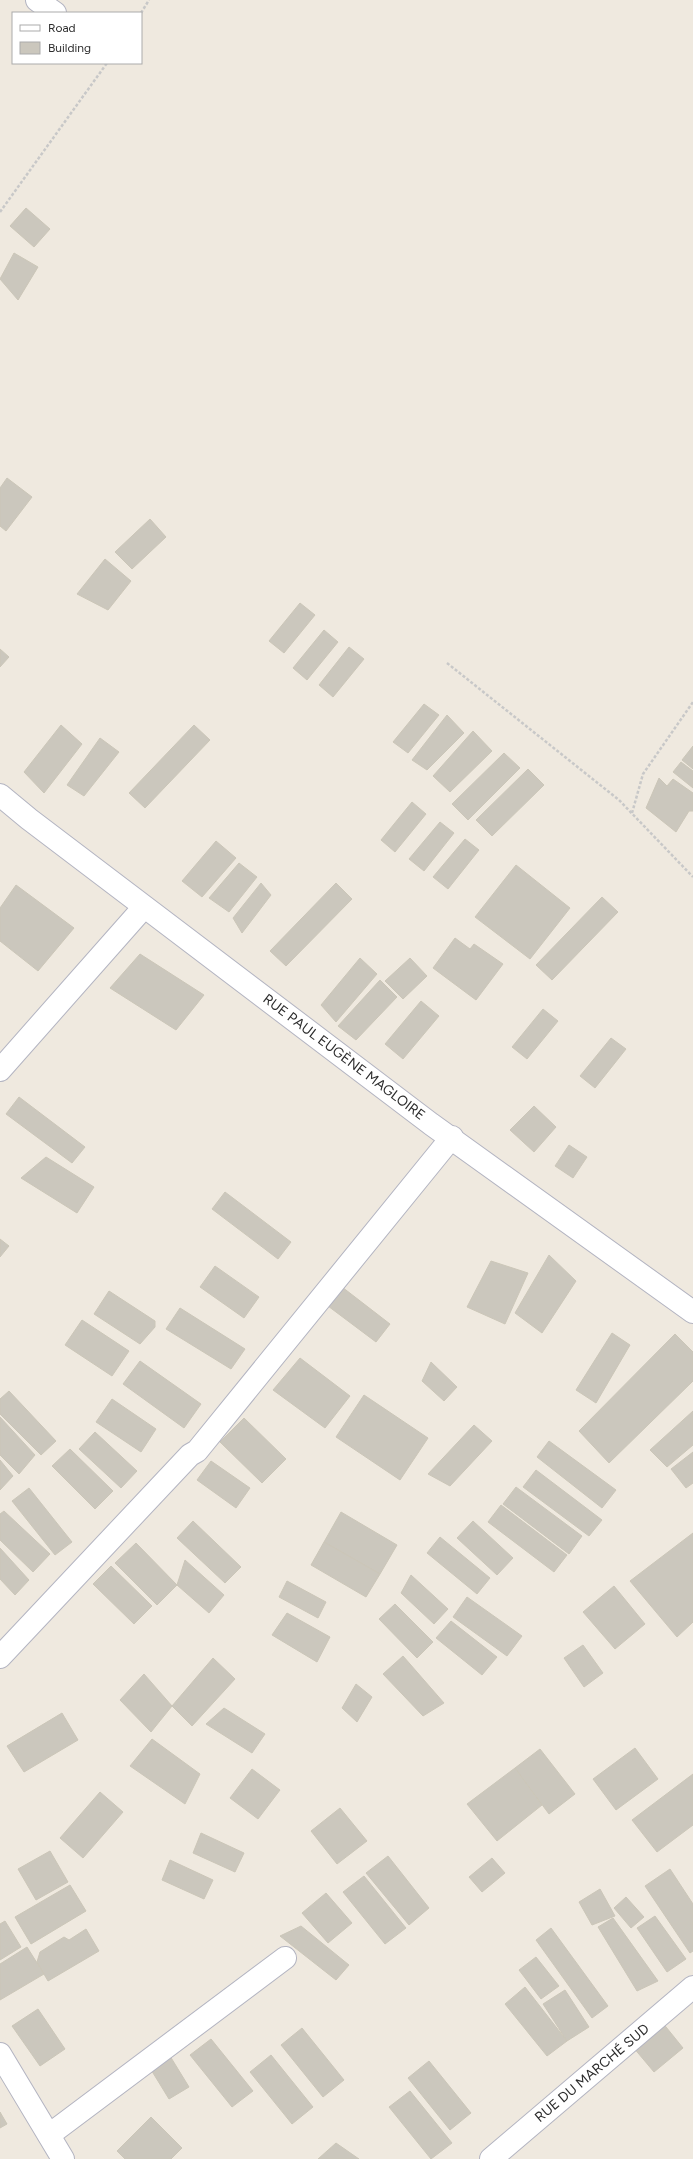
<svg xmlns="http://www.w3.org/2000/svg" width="693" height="2159" viewBox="0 0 693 2159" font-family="Figtree,sans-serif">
<rect width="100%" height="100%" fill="#efe9df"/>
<g fill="#cbc7bd" stroke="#cbc6b8">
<path d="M26 208 50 229 34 247 10 226Z"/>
<path d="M14 253 38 267 18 300 0 279Z"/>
<path d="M7 478 32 497 6 531 0 526V488Z"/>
<path d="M150 519 166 537 132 569 115 552Z"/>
<path d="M105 559 131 581 108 610 77 594Z"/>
<path d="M300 603 315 615 284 653 269 641Z"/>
<path d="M324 630 338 642 307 680 293 668Z"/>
<path d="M349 647 364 659 333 697 319 685Z"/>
<path d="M0 649 9 657 0 667Z"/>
<path d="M424 704 439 715 408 753 393 742Z"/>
<path d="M447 715 464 733 427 770 412 760Z"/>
<path d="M61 725 82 744 44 793 24 772Z"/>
<path d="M194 725 210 740 145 808 129 793Z"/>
<path d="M473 731 492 751 450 792 433 776Z"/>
<path d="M100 738 119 752 84 796 67 785Z"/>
<path d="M693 746V769L682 760Z"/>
<path d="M504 753 520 768 468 820 452 804Z"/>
<path d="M681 762 693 771V788L673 772Z"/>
<path d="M528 769 544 785 492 836 476 820Z"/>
<path d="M659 778 667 786 673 779 693 793V811H689L676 832 646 808Z"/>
<path d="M412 802 426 814 395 852 381 840Z"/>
<path d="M440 822 454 833 424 871 409 859Z"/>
<path d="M465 839 479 850 448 889 433 877Z"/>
<path d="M216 841 236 858 202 897 182 881Z"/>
<path d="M239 863 257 877 229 912 209 898Z"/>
<path d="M516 865 570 908 530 959 475 917Z"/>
<path d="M261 883 271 895 242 933 233 918Z"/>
<path d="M336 883 352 899 286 966 270 951Z"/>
<path d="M16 885 74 928 38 971 0 941V908Z"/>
<path d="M602 897 618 912 552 980 536 965Z"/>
<path d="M455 938 470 949 474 944 503 964 476 1000 433 968Z"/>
<path d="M140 954 204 995 176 1030 110 988Z"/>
<path d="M360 958 377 974 336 1022 321 1005Z"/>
<path d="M410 958 427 976 403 999 385 981Z"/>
<path d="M380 980 397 997 356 1040 338 1026Z"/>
<path d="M421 1001 439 1016 403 1059 385 1044Z"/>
<path d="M543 1009 558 1021 527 1059 512 1047Z"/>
<path d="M611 1038 626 1049 595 1088 580 1076Z"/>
<path d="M19 1097 85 1147 72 1163 6 1114Z"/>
<path d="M534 1106 556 1127 534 1152 510 1130Z"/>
<path d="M569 1145 587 1157 573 1178 555 1166Z"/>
<path d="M46 1157 94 1187 77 1213 21 1178Z"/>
<path d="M225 1192 291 1242 278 1259 212 1209Z"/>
<path d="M0 1239 9 1246 0 1257Z"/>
<path d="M549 1255 576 1281 542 1333 515 1313Z"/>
<path d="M491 1261 528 1273 505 1324 467 1307Z"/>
<path d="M215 1266 259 1297 244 1318 200 1287Z"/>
<path d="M342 1287 390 1324 376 1342 328 1306Z"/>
<path d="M109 1291 155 1321V1327L140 1344 94 1314Z"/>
<path d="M180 1308 245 1349 231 1369 166 1329Z"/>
<path d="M82 1320 129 1351 112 1376 65 1345Z"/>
<path d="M612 1333 630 1345 596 1403 576 1390Z"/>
<path d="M675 1334 693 1352V1381L609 1463 579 1431Z"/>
<path d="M300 1358 350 1396 325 1428 273 1390Z"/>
<path d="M140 1361 201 1404 184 1428 123 1384Z"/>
<path d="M431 1362 457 1387 444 1401 422 1381Z"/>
<path d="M9 1391 56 1441 41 1455 0 1414V1399Z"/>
<path d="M364 1395 428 1438 400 1480 336 1437Z"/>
<path d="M112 1399 156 1429 141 1452 96 1422Z"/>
<path d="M693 1411V1445L667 1467 650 1450Z"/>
<path d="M0 1417 35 1455 19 1474 0 1455Z"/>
<path d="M244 1418 286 1459 262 1483 220 1442Z"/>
<path d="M474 1425 492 1441 450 1486 428 1474Z"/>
<path d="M95 1432 137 1471 121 1488 79 1449Z"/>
<path d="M549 1441 616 1490 602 1508 537 1457Z"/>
<path d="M70 1449 113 1491 95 1509 52 1466Z"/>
<path d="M693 1452V1483L686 1488 671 1469Z"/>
<path d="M0 1460 13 1476 0 1490Z"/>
<path d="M211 1461 250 1488 236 1508 197 1480Z"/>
<path d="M536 1470 602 1520 589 1536 523 1487Z"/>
<path d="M516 1487 582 1536 569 1554 503 1504Z"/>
<path d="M29 1488 72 1542 55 1555 12 1501Z"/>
<path d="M501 1505 567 1555 554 1572 488 1522Z"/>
<path d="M4 1511 50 1554 33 1572 0 1540V1514Z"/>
<path d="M341 1512 397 1545 380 1574 324 1542Z"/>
<path d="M193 1521 241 1567 225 1583 177 1538Z"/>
<path d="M473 1521 513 1558 497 1575 457 1538Z"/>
<path d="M693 1533V1622L677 1637 630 1581Z"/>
<path d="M440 1537 490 1578 477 1594 427 1553Z"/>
<path d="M324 1542 380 1574 366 1597 311 1565Z"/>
<path d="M136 1543 177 1585 157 1605 115 1563Z"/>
<path d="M0 1548 29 1580 15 1595 0 1579Z"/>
<path d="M185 1560 224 1595 209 1613 177 1585Z"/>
<path d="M111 1566 152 1606 134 1624 93 1584Z"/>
<path d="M411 1575 448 1609 434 1624 401 1593Z"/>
<path d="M287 1581 326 1602 318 1618 279 1597Z"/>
<path d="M614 1586 645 1624 615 1649 583 1612Z"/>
<path d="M467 1597 522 1636 507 1656 453 1617Z"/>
<path d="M395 1604 433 1642 417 1658 379 1619Z"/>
<path d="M287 1613 330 1637 317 1662 272 1635Z"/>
<path d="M451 1621 497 1657 482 1675 436 1638Z"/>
<path d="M583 1645 603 1673 584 1687 564 1658Z"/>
<path d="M403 1656 444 1703 423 1716 383 1674Z"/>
<path d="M213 1658 235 1679 192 1726 172 1706Z"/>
<path d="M144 1674 172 1706 151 1732 120 1700Z"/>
<path d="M356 1684 372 1697 357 1722 342 1708Z"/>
<path d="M224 1708 265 1734 252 1753 206 1724Z"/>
<path d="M62 1713 78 1740 24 1772 7 1746Z"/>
<path d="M152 1739 200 1774 185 1804 130 1766Z"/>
<path d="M635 1748 658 1779 616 1810 593 1779Z"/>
<path d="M540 1749 575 1794 549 1814 515 1768Z"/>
<path d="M515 1768 542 1805 497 1841 467 1804Z"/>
<path d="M252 1769 280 1790 258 1819 230 1798Z"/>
<path d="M693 1774V1825L657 1852 632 1820Z"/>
<path d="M100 1792 123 1812 83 1858 60 1838Z"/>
<path d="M340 1808 367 1841 337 1864 311 1831Z"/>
<path d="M201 1833 244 1853 235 1872 193 1853Z"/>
<path d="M50 1851 68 1882 36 1900 18 1869Z"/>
<path d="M388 1856 429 1908 409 1925 366 1873Z"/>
<path d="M492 1858 505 1873 482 1892 469 1877Z"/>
<path d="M170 1860 213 1880 204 1899 162 1880Z"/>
<path d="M670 1869 693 1904V1951L690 1953 645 1886Z"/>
<path d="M364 1876 406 1928 385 1944 343 1892Z"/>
<path d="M70 1885 86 1911 31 1944 15 1917Z"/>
<path d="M600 1889 615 1916 592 1925 579 1902Z"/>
<path d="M326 1893 352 1923 328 1943 302 1913Z"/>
<path d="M626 1897 644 1917 631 1928 614 1908Z"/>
<path d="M655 1916 686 1959 667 1972 637 1928Z"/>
<path d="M613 1918 658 1981 637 1991 598 1927Z"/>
<path d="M5 1921 21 1947 0 1960V1924Z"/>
<path d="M301 1926 349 1965 336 1980 280 1936Z"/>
<path d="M551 1928 608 2006 592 2018 536 1940Z"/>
<path d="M86 1929 99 1951 48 1981 37 1962 40 1952 64 1937 69 1940Z"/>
<path d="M27 1947 44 1974 0 2000V1964Z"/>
<path d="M536 1957 559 1986 541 1999 519 1970Z"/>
<path d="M525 1987 567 2041 547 2056 505 2004Z"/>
<path d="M565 1990 589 2027 567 2041 543 2004Z"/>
<path d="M38 2009 65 2049 40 2066 12 2026Z"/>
<path d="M662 2022 683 2048 654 2072 633 2047Z"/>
<path d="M302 2028 344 2080 323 2097 281 2045Z"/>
<path d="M211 2039 253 2091 232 2107 190 2055Z"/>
<path d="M271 2055 313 2107 292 2124 250 2072Z"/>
<path d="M170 2056 189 2087 169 2099 150 2068Z"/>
<path d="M429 2061 471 2113 450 2130 408 2078Z"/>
<path d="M410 2091 452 2143 431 2159 389 2107Z"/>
<path d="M0 2112 7 2124 0 2128Z"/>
<path d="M151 2117 182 2148 171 2159H125L117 2151Z"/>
<path d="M336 2143 359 2159H318Z"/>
</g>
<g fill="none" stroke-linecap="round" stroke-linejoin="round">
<defs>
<g id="minor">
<path d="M37 0 55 13"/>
<path d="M0 795 29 819 431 1124 693 1312"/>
<path d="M0 1070 144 907"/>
<path d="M0 1657 190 1455 197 1451 452 1137"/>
<path d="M0 2054 63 2159"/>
<path d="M49 2135 285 1958"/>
<path d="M491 2159 693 1987"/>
</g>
</defs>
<use href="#minor" stroke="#b3b4c1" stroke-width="24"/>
<g stroke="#c8c8c8" stroke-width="2.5" stroke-dasharray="3 2" stroke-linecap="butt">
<path d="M141 13 149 0"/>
<path d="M0 212 107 63"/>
<path d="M447 663 619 800 693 877"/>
<path d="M632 813 643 774 693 702"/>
</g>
<use href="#minor" stroke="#fff" stroke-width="22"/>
</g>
<g text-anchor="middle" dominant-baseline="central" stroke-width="4" stroke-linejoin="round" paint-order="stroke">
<g font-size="14" fill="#2d2d2d" stroke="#fff">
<text transform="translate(344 1057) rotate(37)">RUE PAUL EUGÈNE MAGLOIRE</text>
<text transform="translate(592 2073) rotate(-40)">RUE DU MARCHÉ SUD</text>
</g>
</g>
<rect x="12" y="12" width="130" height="52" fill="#ffffff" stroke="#ababab"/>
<rect x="20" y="25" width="20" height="6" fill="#ffffff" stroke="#ababab"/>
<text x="48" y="32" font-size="12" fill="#2d2d2d">Road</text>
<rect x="20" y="42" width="20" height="12" fill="#cbc7bd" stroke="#ababab"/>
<text x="48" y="52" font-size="12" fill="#2d2d2d">Building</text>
</svg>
